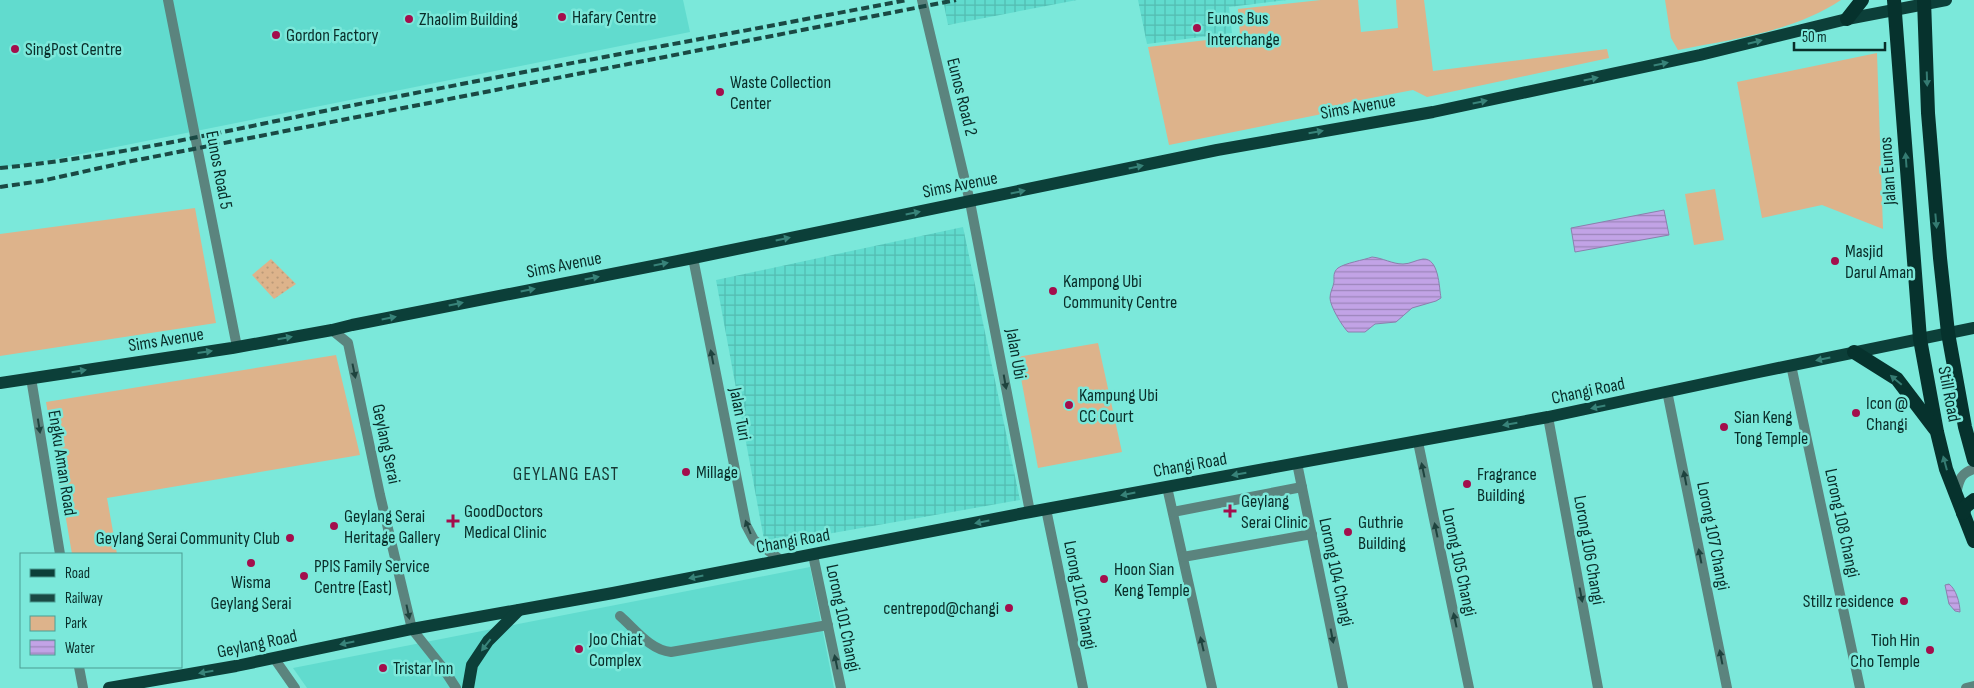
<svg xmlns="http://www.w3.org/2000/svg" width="1974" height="688" viewBox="0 0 1974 688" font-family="'Sofia Sans Condensed',sans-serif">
<defs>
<pattern id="industrial-grid" width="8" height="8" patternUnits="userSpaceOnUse" patternTransform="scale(1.25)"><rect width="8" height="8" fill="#61dbce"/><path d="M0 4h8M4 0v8" fill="none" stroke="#53bcb1"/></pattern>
<pattern id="park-dots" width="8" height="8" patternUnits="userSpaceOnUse" patternTransform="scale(1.25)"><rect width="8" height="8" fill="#ddb38b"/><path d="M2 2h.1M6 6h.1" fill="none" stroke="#bc9a78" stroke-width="1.8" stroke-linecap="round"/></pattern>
<pattern id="water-rules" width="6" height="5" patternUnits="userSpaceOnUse" patternTransform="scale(1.25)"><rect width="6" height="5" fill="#c2a3e6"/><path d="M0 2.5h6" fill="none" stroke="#9c85ba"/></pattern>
</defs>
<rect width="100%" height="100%" fill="#7be8da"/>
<g fill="#61dbce">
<path d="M0 0H683L690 32 56 159 0 168Z"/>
<path d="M810 567 834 688H307L293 668Z"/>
</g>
<g fill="url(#industrial-grid)">
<path d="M943 0H1077L948 25Z"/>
<path d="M1138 0H1287L1229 7 1232 33 1147 44Z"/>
<path d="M963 227 1020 500 765 545 716 280Z"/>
</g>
<g fill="#ddb38b">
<path d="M1321 0H1358L1361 32 1398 28 1396 0H1424L1433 71 1607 49 1609 58 1427 97 1413 90 1345 103 1327 113 1169 145 1148 47 1240 36 1238 9Z"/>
<path d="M1665 0H1841C1792 32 1734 39 1678 50L1671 38Z"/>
<path d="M1877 53 1883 229 1822 205 1762 218 1737 82Z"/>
<path d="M1715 189 1724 240 1694 245 1685 194Z"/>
<path d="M195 208 216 323 0 356V234Z"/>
<path d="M1098 343 1122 452 1038 468 1017 357Z"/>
<path d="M336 355 360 455 107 498 117 554H72L46 402Z"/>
</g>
<path fill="url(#park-dots)" d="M271 259 296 284 274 299 252 275Z"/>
<g fill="url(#water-rules)" stroke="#8a80ad">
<path d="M1664 210 1669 235 1575 252 1571 228Z"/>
<path d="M1372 257C1383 258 1392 264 1403 264 1410 264 1416 260 1423 259 1439 258 1439 287 1441 298L1436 301 1412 308 1396 322 1375 324 1365 332H1348C1342 326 1330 306 1330 298 1330 292 1333 288 1334 282 1334 277 1333 272 1338 268 1345 263 1364 260 1372 257Z"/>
<path d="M1949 584C1956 589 1960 603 1960 612L1955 611 1949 604 1945 585Z"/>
</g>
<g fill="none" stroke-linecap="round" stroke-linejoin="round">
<g stroke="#5b847e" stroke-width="10">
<path d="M168 0 237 347"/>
<path d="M922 0 970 202 1030 512"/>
<path d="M693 258 746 525 754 540 782 561"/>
<path d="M332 330 348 343 380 495 412 629 443 668 456 688"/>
<path d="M1791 365 1860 688"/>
<path d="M31 378 60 554"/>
<path d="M1667 391 1727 688"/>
<path d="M1548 417 1598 688"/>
<path d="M1418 442 1469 688"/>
<path d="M1297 463 1343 688"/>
<path d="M1167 487 1212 688"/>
<path d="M1956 494C1959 481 1960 473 1974 469"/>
<path d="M1046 509 1083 688"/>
<path d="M1173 512 1302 487"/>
<path d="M813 555 841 688"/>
<path d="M1183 557 1312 534"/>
<path d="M620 616C635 629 650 650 671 652L828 625"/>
<path d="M274 658 295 688"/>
<path d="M79 667 83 688"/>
<path d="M1966 688 1974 686"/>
</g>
<g stroke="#0c3f39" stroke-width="12">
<path d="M0 383 232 348 332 330 352 325 693 258 1217 150 1433 112 1700 55 1847 19 1946 0"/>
<path d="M109 688 236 666 412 629 613 593 1030 512 1548 417 1759 372 1974 328"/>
<path d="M468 688 472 665 488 641 519 610"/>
</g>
<g stroke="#06322d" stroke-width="14">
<path d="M1894 0 1920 339 1937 432 1946 469 1974 541"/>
<path d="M1924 0 1928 113 1940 258 1948 333 1965 427 1974 460"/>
<path d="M1847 19 1862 0"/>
<path d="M1854 352 1897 379 1935 429"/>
<path d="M1963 513 1965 507 1974 500"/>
</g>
<g stroke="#1a4944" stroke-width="4" stroke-dasharray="8 4" stroke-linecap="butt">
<path d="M0 168C124 156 247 126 369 102 548 67 728 34 907 0"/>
<path d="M0 187 41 181 132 161 956 0"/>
</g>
</g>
<defs><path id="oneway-solid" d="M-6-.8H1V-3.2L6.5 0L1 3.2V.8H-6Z" transform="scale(1.25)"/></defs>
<g fill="#388379">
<use href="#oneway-solid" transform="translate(1755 42) rotate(-14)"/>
<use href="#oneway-solid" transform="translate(1661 64) rotate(-12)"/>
<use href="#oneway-solid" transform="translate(1591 79) rotate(-12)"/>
<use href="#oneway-solid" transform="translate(1480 102) rotate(-12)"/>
<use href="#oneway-solid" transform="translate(1316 132) rotate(-10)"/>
<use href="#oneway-solid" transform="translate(1136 167) rotate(-12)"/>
<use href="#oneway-solid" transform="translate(1018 192) rotate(-12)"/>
<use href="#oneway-solid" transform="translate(913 213) rotate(-11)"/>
<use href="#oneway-solid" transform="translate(783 239) rotate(-12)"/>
<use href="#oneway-solid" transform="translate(661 264) rotate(-11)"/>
<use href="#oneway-solid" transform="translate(592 278) rotate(-11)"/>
<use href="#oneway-solid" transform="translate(528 290) rotate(-11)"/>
<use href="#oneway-solid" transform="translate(456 304) rotate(-12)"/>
<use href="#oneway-solid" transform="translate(389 318) rotate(-11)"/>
<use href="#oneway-solid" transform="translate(285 338) rotate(-10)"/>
<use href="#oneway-solid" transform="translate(205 352) rotate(-8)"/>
<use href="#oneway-solid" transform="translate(1823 359) rotate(168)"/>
<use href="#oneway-solid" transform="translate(79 371) rotate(-9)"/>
<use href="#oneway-solid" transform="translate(1598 407) rotate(168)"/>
<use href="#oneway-solid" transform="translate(1510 424) rotate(170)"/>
<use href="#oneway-solid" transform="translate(1239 474) rotate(170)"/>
<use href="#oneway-solid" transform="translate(1128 494) rotate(169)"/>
<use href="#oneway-solid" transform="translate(982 522) rotate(169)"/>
<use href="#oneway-solid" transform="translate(696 577) rotate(169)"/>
<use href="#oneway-solid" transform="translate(347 643) rotate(168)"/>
<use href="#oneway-solid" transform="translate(486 645) rotate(128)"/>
<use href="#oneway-solid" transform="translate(206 672) rotate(170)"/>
</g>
<g fill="#357b72">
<use href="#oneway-solid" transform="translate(1927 79) rotate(88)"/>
<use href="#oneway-solid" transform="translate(1906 160) rotate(-94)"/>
<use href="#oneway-solid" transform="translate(1936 221) rotate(85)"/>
<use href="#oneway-solid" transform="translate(1896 380) rotate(-140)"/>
<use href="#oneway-solid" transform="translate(1945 463) rotate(-105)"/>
</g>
<g fill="#1e433e">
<use href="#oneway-solid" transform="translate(712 357) rotate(-101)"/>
<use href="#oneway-solid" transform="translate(354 371) rotate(78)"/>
<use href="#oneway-solid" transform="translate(1005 382) rotate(80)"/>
<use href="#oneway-solid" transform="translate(39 426) rotate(81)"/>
<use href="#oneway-solid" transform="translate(1423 470) rotate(-102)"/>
<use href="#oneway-solid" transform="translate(1685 478) rotate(-101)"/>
<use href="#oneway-solid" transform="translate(748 527) rotate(-111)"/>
<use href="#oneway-solid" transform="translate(1436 530) rotate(-102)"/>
<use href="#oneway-solid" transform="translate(1700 556) rotate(-101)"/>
<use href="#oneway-solid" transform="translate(1581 595) rotate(79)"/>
<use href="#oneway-solid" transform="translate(408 612) rotate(78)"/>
<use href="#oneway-solid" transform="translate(1455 620) rotate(-102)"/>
<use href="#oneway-solid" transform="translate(1332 636) rotate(79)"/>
<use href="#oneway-solid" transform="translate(1202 644) rotate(-103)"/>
<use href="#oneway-solid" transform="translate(1721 657) rotate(-101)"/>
<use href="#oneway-solid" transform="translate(836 662) rotate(-102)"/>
</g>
<g fill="#a30e4c" stroke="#7be8da" stroke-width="2">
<circle cx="562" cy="17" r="5"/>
<circle cx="409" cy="19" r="5"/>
<circle cx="1197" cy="28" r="5"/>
<circle cx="276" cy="35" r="5"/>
<circle cx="15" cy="49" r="5"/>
<circle cx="720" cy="92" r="5"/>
<circle cx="1835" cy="261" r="5"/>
<circle cx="1053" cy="291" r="5"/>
<circle cx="1069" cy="405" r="5"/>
<circle cx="1856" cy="413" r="5"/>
<circle cx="1724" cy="427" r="5"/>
<circle cx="686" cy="472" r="5"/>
<circle cx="1467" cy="484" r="5"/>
<path d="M1227.5 503.5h5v5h5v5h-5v5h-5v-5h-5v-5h5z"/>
<path d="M450.5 513.5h5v5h5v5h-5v5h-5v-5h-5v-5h5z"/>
<circle cx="334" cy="526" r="5"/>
<circle cx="1348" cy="532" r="5"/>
<circle cx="290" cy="538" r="5"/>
<circle cx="251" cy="563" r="5"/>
<circle cx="304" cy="576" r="5"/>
<circle cx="1104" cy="579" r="5"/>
<circle cx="1904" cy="601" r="5"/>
<circle cx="1009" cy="608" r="5"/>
<circle cx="579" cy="649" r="5"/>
<circle cx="1930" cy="650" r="5"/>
<circle cx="383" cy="668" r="5"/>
</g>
<g text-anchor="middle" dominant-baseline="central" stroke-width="5" stroke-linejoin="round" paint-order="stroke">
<g font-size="18" fill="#092d29" stroke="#7be8da" text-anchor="start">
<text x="572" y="17">Hafary Centre</text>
<text x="1207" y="18">Eunos Bus<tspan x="1207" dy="21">Interchange</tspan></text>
<text x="419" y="19">Zhaolim Building</text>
<text x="286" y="35">Gordon Factory</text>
<text x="25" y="49">SingPost Centre</text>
<text x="730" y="82">Waste Collection<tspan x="730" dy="21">Center</tspan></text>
<text x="1845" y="251">Masjid<tspan x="1845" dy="21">Darul Aman</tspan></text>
<text x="1063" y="281">Kampong Ubi<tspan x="1063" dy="21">Community Centre</tspan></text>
<text x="1079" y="395">Kampung Ubi<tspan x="1079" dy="21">CC Court</tspan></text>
<text x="1866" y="403">Icon @<tspan x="1866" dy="21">Changi</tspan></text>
<text x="1734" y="417">Sian Keng<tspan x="1734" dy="21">Tong Temple</tspan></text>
<text x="696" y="472">Millage</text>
<text x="1477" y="474">Fragrance<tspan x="1477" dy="21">Building</tspan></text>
<text x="1241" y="501">Geylang<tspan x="1241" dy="21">Serai Clinic</tspan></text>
<text x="464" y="511">GoodDoctors<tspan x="464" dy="21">Medical Clinic</tspan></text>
<text x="344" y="516">Geylang Serai<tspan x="344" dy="21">Heritage Gallery</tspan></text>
<text x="1358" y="522">Guthrie<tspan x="1358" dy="21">Building</tspan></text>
<text x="280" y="538" text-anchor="end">Geylang Serai Community Club</text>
<text x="314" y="566">PPIS Family Service<tspan x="314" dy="21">Centre (East)</tspan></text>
<text x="1114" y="569">Hoon Sian<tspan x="1114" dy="21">Keng Temple</tspan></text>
<text x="251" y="582" text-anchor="middle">Wisma<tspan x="251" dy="21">Geylang Serai</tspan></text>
<text x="1894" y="601" text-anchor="end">Stillz residence</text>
<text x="999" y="608" text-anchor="end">centrepod@changi</text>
<text x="589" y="639">Joo Chiat<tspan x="589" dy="21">Complex</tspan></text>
<text x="1920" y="640" text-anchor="end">Tioh Hin<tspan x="1920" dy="21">Cho Temple</tspan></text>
<text x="393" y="668">Tristar Inn</text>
</g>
<g font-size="18" fill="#092d29" stroke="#7be8da">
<text transform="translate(962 97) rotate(76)">Eunos Road 2</text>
<text transform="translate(1358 107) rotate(-10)">Sims Avenue</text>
<text transform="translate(219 170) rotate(79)">Eunos Road 5</text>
<text transform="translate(1888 171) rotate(-94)">Jalan Eunos</text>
<text transform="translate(960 185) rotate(-11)">Sims Avenue</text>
<text transform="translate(564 265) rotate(-11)">Sims Avenue</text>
<text transform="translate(166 340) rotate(-9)">Sims Avenue</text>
<text transform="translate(1016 354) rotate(80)">Jalan Ubi</text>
<text transform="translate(1588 391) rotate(-12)">Changi Road</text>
<text transform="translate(1949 394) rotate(79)">Still Road</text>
<text transform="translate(740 414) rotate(79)">Jalan Turi</text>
<text transform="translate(386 444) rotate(78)">Geylang Serai</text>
<text transform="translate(62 463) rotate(81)">Engku Aman Road</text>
<text transform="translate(1190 465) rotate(-10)">Changi Road</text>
<text transform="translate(1842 523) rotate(78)">Lorong 108 Changi</text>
<text transform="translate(1713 536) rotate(79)">Lorong 107 Changi</text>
<text transform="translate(793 541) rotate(-10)">Changi Road</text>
<text transform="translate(1589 550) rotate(80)">Lorong 106 Changi</text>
<text transform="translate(1459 562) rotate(78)">Lorong 105 Changi</text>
<text transform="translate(1336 572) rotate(78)">Lorong 104 Changi</text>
<text transform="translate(1080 595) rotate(79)">Lorong 102 Changi</text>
<text transform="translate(843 618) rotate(78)">Lorong 101 Changi</text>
<text transform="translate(257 644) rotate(-12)">Geylang Road</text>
</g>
<g font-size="19" letter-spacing="1" fill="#173935" stroke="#7be8da">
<text x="566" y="474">GEYLANG EAST</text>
</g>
</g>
<rect x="20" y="553" width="162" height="115" fill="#7be8da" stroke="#4d9d93"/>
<rect x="30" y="569" width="25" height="8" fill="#0c3f39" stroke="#4d9d93"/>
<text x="65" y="578" font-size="15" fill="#092d29">Road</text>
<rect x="30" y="594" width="25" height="8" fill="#1a4944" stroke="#4d9d93"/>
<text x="65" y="603" font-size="15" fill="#092d29">Railway</text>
<rect x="30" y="616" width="25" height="15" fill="#ddb38b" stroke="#4d9d93"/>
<text x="65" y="628" font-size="15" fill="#092d29">Park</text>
<rect x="30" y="640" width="25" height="15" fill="url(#water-rules)" stroke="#4d9d93"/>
<text x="65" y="653" font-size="15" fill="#092d29">Water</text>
<path d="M1794 42v8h91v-8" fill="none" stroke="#092d29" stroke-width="2.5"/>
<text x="1802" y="42" font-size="15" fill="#092d29" stroke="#7be8da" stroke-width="4" paint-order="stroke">50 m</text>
</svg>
